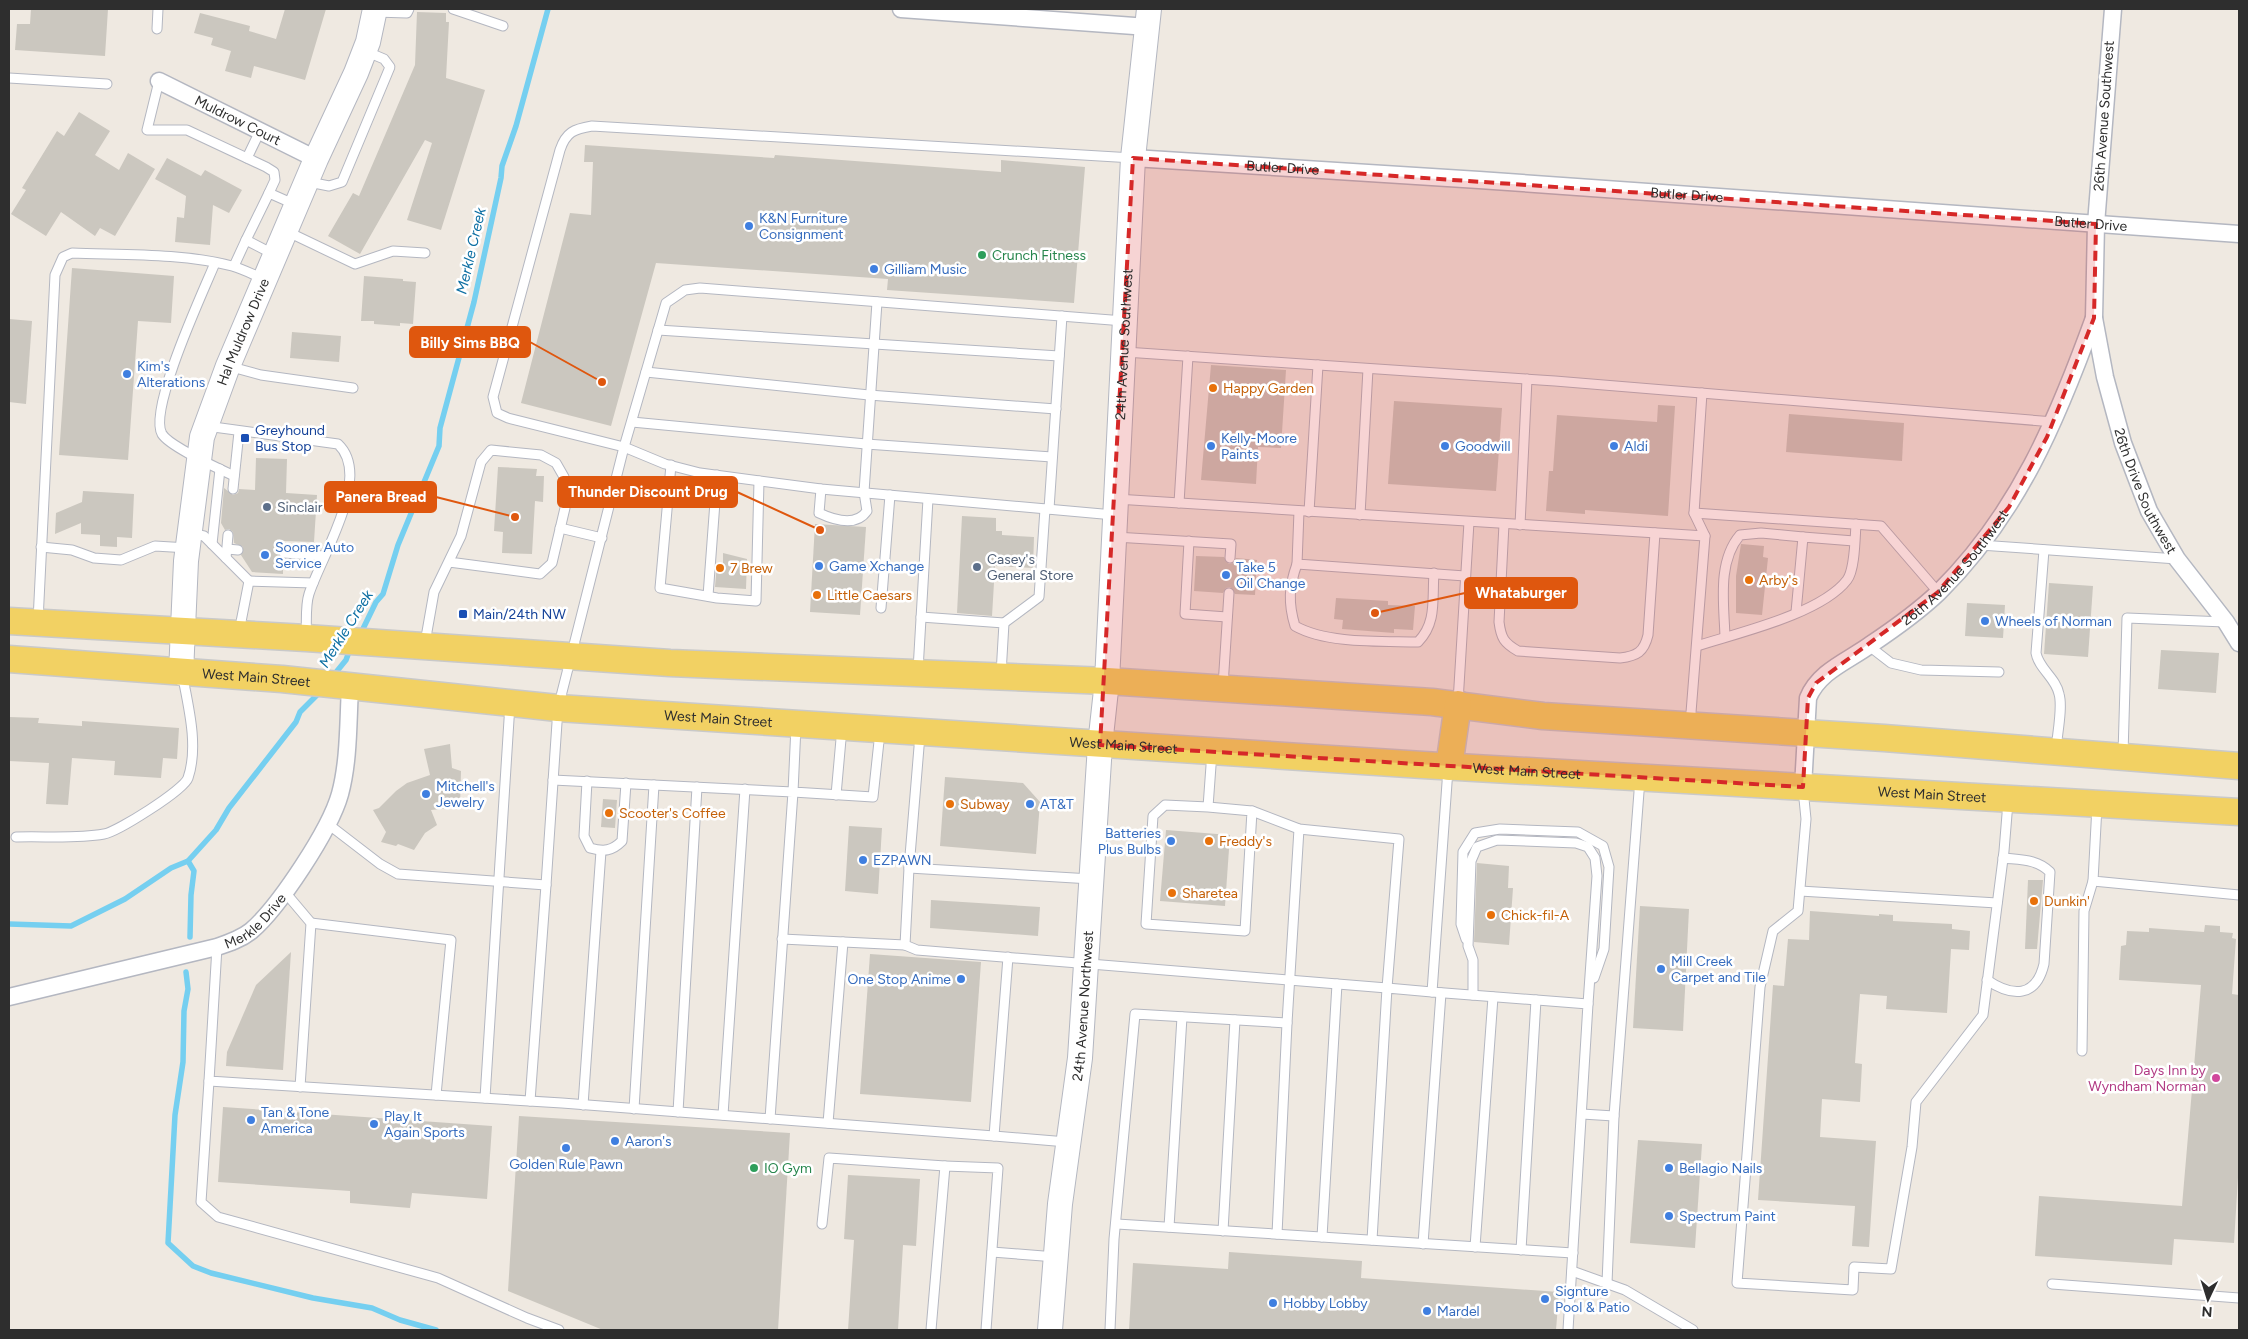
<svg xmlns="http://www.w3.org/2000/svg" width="2248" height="1339" viewBox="0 0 2248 1339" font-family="Figtree,sans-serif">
<rect width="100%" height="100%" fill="#efe9e1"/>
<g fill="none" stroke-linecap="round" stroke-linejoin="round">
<g stroke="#75cff0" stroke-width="5.5">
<path d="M360 635 376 602 383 594 398 545 439 446 440 428 474 302 501 178 502 166 516 126 548 9"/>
<path d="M333 676 346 660 350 649"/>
<path d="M188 861 194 871 191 895 190 937"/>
<path d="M9 924 71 926 125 899 171 868 188 861 216 830 229 808 296 722 300 712 321 691"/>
<path d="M186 972 188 989 184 1011 183 1062 175 1115 168 1243 193 1266 211 1273 313 1298 372 1308 400 1320 436 1330"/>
</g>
</g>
<g fill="#cbc7bf">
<path d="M31 9H108L105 56 15 50 17 24H30Z"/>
<path d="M285 9H326L305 80 254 66 251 78 225 71 231 51 211 45 213 38 194 33 200 13 250 26 249 31 276 39Z"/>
<path d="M417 12 446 13V22H449L446 78 485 90 441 230 407 220 432 143 425 140 360 254 328 236 353 193 359 196 415 65Z"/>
<path d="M79 112 110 131 95 155 119 170 128 153 155 169 115 236 100 228 95 236 61 212 46 236 11 214 26 190 22 188 57 131 64 136Z"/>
<path d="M585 145 774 158 775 155 1001 172V160L1085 167 1074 303 887 290 888 279 656 263 611 426 521 403 570 213 591 215 593 162H584Z"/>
<path d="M167 158 201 176 205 170 242 190 229 213 213 205 210 245 175 242 177 217 184 218 186 196 155 179Z"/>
<path d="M72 268 174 276 171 323 138 321 128 460 59 455Z"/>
<path d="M364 276 403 279V281L416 282 413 324 400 323V326L374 324V321H361Z"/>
<path d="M9 319 32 321 26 404 9 402Z"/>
<path d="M292 332 341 336 339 362 290 358Z"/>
<path d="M1211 365 1286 370 1281 448 1258 447 1256 484 1201 480Z"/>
<path d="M1394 401 1502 408 1496 491 1388 484Z"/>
<path d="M1658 405 1675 406 1668 516 1585 510V514L1546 511 1549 471H1553L1557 415 1657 422Z"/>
<path d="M1789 414 1904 423 1902 461 1786 452Z"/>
<path d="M256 458 287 459 286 493 317 495 314 542 284 541V547L279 549 278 553 283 559V574L252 572 241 555 243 547 234 543 233 532 229 529 225 530 221 523 224 488 233 495 238 493 239 489 255 490Z"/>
<path d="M498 467 537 469 536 476H544L543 502 535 501 532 554 502 553 503 532 494 531Z"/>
<path d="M83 491 134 494 132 538 117 537V547L100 546V535L81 534V523L55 534 56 513 82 502Z"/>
<path d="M962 516 996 518V531H1002V535L1034 537 1033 568 995 566 992 616 957 613Z"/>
<path d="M815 524 866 527 860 615 810 612Z"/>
<path d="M1741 544 1764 546 1763 557 1768 558 1762 615 1736 613V576Z"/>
<path d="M723 553 747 559 746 589 715 587 717 564H723Z"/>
<path d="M1196 556 1224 557 1229 564 1233 563 1236 558 1257 560 1255 595 1235 594 1230 587 1226 588 1223 593 1194 591Z"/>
<path d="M2049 583 2093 586 2088 657 2044 654Z"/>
<path d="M1336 598 1388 601V605L1415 606 1413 630 1394 629V633L1342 629 1343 620 1334 619Z"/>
<path d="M1967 603 2005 605 2003 638 1965 636Z"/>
<path d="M2161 650 2219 653 2216 693 2158 689Z"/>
<path d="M9 717 39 718 38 723 82 726V721L179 728 177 759 163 758 161 778 114 775 115 761 72 758 68 805 46 804 49 763 9 761Z"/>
<path d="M450 744 452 768 461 771 460 807 431 810 437 825 425 833 414 850 398 844 396 846 381 842 386 832 373 810 379 808 396 791 407 783 430 775 424 749Z"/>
<path d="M945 777 1023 783 1040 802 1036 854 940 846Z"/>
<path d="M603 799 617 800 615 828 601 827Z"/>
<path d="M849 826 882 828 878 894 845 891Z"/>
<path d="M1166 830 1230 835 1225 906 1160 901Z"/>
<path d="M1477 863 1509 866 1508 888H1513L1509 945 1474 942Z"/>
<path d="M2028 880H2043L2037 949H2025Z"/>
<path d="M931 900 1040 907 1038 936 930 928Z"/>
<path d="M1640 906 1689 909 1683 1031 1633 1028Z"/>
<path d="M1810 911 1879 916V914L1893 915V921L1952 924V929L1970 931 1969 950 1951 949 1947 1013 1886 1009 1887 996 1860 994 1855 1063 1862 1064 1860 1102 1822 1099 1820 1137 1876 1141 1869 1247 1852 1246 1855 1206 1758 1200 1773 985 1784 986 1788 939 1809 940Z"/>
<path d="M2205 925 2220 926V932L2233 933 2232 938 2236 939 2232 994 2239 995V1161L2234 1243 2174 1239 2172 1265 2035 1256 2039 1196 2182 1206 2201 985 2119 980 2121 946 2126 945 2127 931 2149 932V928L2204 932Z"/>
<path d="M291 952 283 1070 226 1066 227 1052 256 985Z"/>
<path d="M870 954 981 962 971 1102 860 1094Z"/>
<path d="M223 1107 492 1126 487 1199 412 1193 410 1208 350 1203V1191L218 1182Z"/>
<path d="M519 1116 790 1133 778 1330H603L508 1291Z"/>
<path d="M1638 1140 1702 1144 1695 1248 1630 1243Z"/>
<path d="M848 1175 920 1179 916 1246 903 1245 898 1330H848L854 1240 844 1239Z"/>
<path d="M1229 1252 1362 1261 1361 1278 1559 1292 1556 1330H1129L1133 1263 1228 1269Z"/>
</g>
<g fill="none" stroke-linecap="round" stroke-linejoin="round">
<defs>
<g id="lane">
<path d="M453 9 503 26"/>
<path d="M375 12 407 13 409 9"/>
<path d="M157 29 158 9"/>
<path d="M9 78 107 84"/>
<path d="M159 81 147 130H187L266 167 274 172 275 180 269 193"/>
<path d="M247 158 260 131"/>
<path d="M309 182 329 186 342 182 390 67 384 59 365 51"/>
<path d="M286 231 355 264 393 251 425 253"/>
<path d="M275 255 246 240 269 193 296 205"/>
<path d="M215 263C203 292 148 410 162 434 170 447 220 469 234 476"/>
<path d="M234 266 246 240"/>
<path d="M658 330 1059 356"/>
<path d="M1125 352 1555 381 2054 422"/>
<path d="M228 366 261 375 353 388"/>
<path d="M646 372 869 395 1056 409"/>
<path d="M1702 393 1694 513 1705 536"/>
<path d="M632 422 866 444 1052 457"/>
<path d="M206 426 338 444C373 477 321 556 309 594 305 606 307 622 306 636"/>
<path d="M671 465 660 588 717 598 756 601 759 481"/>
<path d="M233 489 239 432"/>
<path d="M821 489 819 513C834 520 856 527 867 511L864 492 877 302"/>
<path d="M1116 499 1705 536 1690 725"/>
<path d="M1179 503 1188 356"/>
<path d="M1049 509 1062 316"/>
<path d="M1299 511 1297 564 1465 576"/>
<path d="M1309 512 1318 365"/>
<path d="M1694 513 1881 526 1938 592"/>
<path d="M1114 515 821 489 700 473 665 464 624 447 508 418 497 413 493 397 560 150C566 132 574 129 592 126L1133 158"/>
<path d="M1360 515 1368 369"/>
<path d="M1504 524 1499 622C1501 638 1504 643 1518 651L1620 658C1637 656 1644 652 1648 635L1655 533"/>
<path d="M1520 525 1527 379"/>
<path d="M560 528 602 538"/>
<path d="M190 533 204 536 249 581"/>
<path d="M1115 537 1231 544 1230 558"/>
<path d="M1189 541 1185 614 1227 617"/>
<path d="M212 544 220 469"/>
<path d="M1980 545 2177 559"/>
<path d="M41 547 72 550 94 558 121 560 155 546 188 548"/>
<path d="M227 549 238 550"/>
<path d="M2044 550 2036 653C2039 669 2056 678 2059 694 2063 707 2057 735 2056 750"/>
<path d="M284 553 324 556"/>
<path d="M226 558 228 535"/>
<path d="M1297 564C1289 586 1288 603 1295 626 1327 644 1381 641 1418 642 1437 623 1432 599 1434 573"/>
<path d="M708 596 717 475"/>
<path d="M881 608 890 495"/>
<path d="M1796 612 1803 537 1854 541"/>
<path d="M921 617 1004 623 1001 674"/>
<path d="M38 621 55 275 63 257 72 253C124 255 183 253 232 266 243 269 254 275 264 279"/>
<path d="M1004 623 1039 597 1045 509"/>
<path d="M239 632 249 581 313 583"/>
<path d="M1725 637C1724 604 1717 562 1740 535L1761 533 1803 537"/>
<path d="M425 643 434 592 461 536 481 462 491 450 541 455 556 463 564 477 565 508 552 563 540 574 449 562"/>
<path d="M1697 646C1737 633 1821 614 1847 580 1855 570 1855 538 1856 524"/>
<path d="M1869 646 1891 663 1921 670 1999 672"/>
<path d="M918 670 928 499"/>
<path d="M1223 686 1229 593"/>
<path d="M1458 702 1469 522"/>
<path d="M796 726 793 792 873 797 880 732"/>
<path d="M920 735 909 868 1091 879"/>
<path d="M2123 754 2127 618 2225 622"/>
<path d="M1448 769 1432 992 1588 1004 1568 1330"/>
<path d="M553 780 793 792 770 1119"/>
<path d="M587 781 584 836 590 848C604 852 612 851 622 841L626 783"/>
<path d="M1803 789 1806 819 1798 911 1773 931 1760 987 1737 1283 1853 1290 1854 1267 1891 1269 1912 1147 1916 1102 1983 1015 2004 851 2008 802"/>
<path d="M836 795 842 728"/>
<path d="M2097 806 2093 881 2239 895"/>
<path d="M1208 807 1252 811 1245 931 1146 924 1153 816 1165 805 1208 807 1212 752"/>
<path d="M328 824 380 864 398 874 546 885 558 708 624 447 666 303 685 290 700 288 1124 321"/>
<path d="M16 837C45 836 76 839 104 834 117 832 184 790 188 778 199 746 188 705 182 673"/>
<path d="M909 868 905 945 917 950 1387 988 1399 839 1299 829 1252 811"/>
<path d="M284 891 311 923 300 1087"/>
<path d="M1800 891 1997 903"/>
<path d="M311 923 451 940 436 1095"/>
<path d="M782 939 905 945"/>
<path d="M1466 939 1461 924 1463 852 1475 833 1500 829 1578 832 1603 846 1609 867 1604 949 1594 978"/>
<path d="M217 947 209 1081 562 1103 994 1136"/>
<path d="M1008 957 994 1136 1067 1142"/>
<path d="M1987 980C2012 997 2036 998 2044 964L2050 872C2037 859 2021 860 2003 858"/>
<path d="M1473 995V960L1468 946 1471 861 1477 847 1497 840 1576 843 1588 847 1595 858 1597 876 1588 1004"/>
<path d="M2082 1051 2084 911 2093 881"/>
<path d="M209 1081 201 1202 218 1217 438 1278 527 1318 559 1330"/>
<path d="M485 1098 510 704"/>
<path d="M530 1101 546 885"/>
<path d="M583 1105 601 851"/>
<path d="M634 1109 654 785"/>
<path d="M678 1112 697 787"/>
<path d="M1582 1114 1614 1116"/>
<path d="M723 1115 745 789"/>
<path d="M828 1123 843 942"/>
<path d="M822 1224 829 1158 945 1166"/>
<path d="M1117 1224 1573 1253"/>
<path d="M1169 1227 1182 1017"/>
<path d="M1223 1231 1235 1020"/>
<path d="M1277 1234 1287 1023"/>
<path d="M1322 1237 1337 984"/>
<path d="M1372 1240 1387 988 1432 992"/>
<path d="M1423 1244 1441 993"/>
<path d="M1475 1247 1493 997"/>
<path d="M1521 1250 1536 1000"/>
<path d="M992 1252 1056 1257"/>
<path d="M1572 1271 1625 1290 1693 1330"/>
<path d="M1607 1283 1614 1116 1640 779"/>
<path d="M2052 1284 2239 1298"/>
<path d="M931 1330 945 1166 998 1168 986 1330"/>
<path d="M1110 1330 1114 1239 1135 1014 1287 1023 1299 829"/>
</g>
<g id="street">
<path d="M901 9 1148 27"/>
<path id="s1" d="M2113 9 2096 224 2094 318 2105 377 2123 443 2149 511 2177 559 2226 622 2239 643"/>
<path id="s2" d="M159 81 316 159"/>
<path id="s3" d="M1133 158 1479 180 2239 234"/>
<path id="s4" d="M1803 787 1808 698C1819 671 1848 661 1870 645 1894 629 1918 612 1939 592 2018 514 2057 420 2094 318"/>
<path id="s5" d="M9 997 217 947C229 943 241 939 251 931 279 907 330 830 340 794 349 761 348 722 350 688"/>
</g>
<g id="secondary">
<path id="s6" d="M181 673 186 561 202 437 228 366 316 159 356 73 368 42 375 9"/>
<path id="s7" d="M1050 1330 1060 1204 1080 1058 1100 745 1107 681 1133 158 1149 9"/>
</g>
<g id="primary">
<path d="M9 621 306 638 670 663 1107 681 1432 702 1543 716 1884 738 2239 766"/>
<path id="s8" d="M9 659 282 679 558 708 1423 765 2239 812"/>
<path d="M1449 767 1458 704"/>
</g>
</defs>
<use href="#lane" stroke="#b4b7c1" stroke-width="11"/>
<use href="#street" stroke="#b4b7c1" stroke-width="19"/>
<use href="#secondary" stroke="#b4b7c1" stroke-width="26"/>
<use href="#primary" stroke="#c9c9c9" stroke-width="29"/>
<use href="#lane" stroke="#fff" stroke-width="9"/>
<use href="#street" stroke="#fff" stroke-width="16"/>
<use href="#secondary" stroke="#fff" stroke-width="24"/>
<use href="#primary" stroke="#f2d163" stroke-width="26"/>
</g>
<path fill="#d62828" fill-opacity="0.2" stroke="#d62828" stroke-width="4" stroke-dasharray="10 6" stroke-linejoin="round" d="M1133 158 2096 224 2094 318 2047 437 2009 507 1938 592 1816 683 1808 698 1803 787 1100 745Z"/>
<g fill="#3f7fe0" stroke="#fff" stroke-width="2">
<circle cx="749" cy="226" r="5"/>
<circle cx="874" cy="269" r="5"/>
<circle cx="127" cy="374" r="5"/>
<circle cx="1211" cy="446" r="5"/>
<circle cx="1445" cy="446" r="5"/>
<circle cx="1614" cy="446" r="5"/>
<circle cx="265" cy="555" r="5"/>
<circle cx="819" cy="566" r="5"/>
<circle cx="1226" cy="575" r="5"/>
<circle cx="1985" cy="621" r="5"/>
<circle cx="426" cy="794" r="5"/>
<circle cx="1030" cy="804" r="5"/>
<circle cx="1171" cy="841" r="5"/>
<circle cx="863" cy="860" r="5"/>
<circle cx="1661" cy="969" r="5"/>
<circle cx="961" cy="979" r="5"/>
<circle cx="251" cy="1120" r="5"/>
<circle cx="374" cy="1124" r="5"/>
<circle cx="615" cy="1141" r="5"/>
<circle cx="566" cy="1148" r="5"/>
<circle cx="1669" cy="1168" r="5"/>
<circle cx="1669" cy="1216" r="5"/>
<circle cx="1545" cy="1299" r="5"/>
<circle cx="1273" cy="1303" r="5"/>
<circle cx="1427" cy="1311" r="5"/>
</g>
<g fill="#2e9e5b" stroke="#fff" stroke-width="2">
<circle cx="982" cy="255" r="5"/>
<circle cx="754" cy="1168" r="5"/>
</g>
<g fill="#e8710a" stroke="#fff" stroke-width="2">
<circle cx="1213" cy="388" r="5"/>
<circle cx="720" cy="568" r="5"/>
<circle cx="1749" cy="580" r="5"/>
<circle cx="817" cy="595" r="5"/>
<circle cx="950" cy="804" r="5"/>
<circle cx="609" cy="813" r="5"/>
<circle cx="1209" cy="841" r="5"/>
<circle cx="1172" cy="893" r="5"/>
<circle cx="2034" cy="901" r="5"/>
<circle cx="1491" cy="915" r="5"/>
</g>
<g fill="#1a4fb4" stroke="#fff" stroke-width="2">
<rect x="240" y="433" width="10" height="10" rx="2.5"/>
<rect x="458" y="609" width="10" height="10" rx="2.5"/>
</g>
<g fill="#5c6f8a" stroke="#fff" stroke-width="2">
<circle cx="267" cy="507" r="5"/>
<circle cx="977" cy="567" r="5"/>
</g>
<circle fill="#d1479c" stroke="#fff" stroke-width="2" cx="2216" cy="1078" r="5"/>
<g text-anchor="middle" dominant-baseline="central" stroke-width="5" stroke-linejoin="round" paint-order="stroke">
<g font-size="14" fill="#2e2e2e" stroke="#fff">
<text transform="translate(2104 116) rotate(-86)">26th Avenue Southwest</text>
<text stroke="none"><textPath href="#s2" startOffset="88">Muldrow Court</textPath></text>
<text stroke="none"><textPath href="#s3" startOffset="150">Butler Drive</textPath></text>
<text stroke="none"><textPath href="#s3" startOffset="555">Butler Drive</textPath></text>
<text stroke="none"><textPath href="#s3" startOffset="960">Butler Drive</textPath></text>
<text stroke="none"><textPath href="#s6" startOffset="350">Hal Muldrow Drive</textPath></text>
<text stroke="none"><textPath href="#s7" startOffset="989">24th Avenue Southwest</textPath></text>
<text stroke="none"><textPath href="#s1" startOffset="491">26th Drive Southwest</textPath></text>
<text stroke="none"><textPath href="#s4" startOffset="288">26th Avenue Southwest</textPath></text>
<text stroke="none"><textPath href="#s8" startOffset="248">West Main Street</textPath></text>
<text stroke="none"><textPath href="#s8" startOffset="712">West Main Street</textPath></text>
<text stroke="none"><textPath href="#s8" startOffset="1118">West Main Street</textPath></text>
<text stroke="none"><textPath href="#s8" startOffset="1522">West Main Street</textPath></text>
<text stroke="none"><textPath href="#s8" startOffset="1928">West Main Street</textPath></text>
<text stroke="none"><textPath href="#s5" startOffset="261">Merkle Drive</textPath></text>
<text stroke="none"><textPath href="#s7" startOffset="326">24th Avenue Northwest</textPath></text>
</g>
<g font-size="14" fill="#366cbe" stroke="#fff" text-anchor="start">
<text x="759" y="218">K&amp;N Furniture<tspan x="759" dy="16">Consignment</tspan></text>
<text x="884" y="269">Gilliam Music</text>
<text x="137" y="366">Kim's<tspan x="137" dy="16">Alterations</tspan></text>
<text x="1221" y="438">Kelly-Moore<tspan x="1221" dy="16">Paints</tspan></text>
<text x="1455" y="446">Goodwill</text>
<text x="1624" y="446">Aldi</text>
<text x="275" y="547">Sooner Auto<tspan x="275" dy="16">Service</tspan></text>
<text x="829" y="566">Game Xchange</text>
<text x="1236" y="567">Take 5<tspan x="1236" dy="16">Oil Change</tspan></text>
<text x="1995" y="621">Wheels of Norman</text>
<text x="436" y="786">Mitchell's<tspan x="436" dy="16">Jewelry</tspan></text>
<text x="1040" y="804">AT&amp;T</text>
<text x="1161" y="833" text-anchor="end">Batteries<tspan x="1161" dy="16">Plus Bulbs</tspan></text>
<text x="873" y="860">EZPAWN</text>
<text x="1671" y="961">Mill Creek<tspan x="1671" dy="16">Carpet and Tile</tspan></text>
<text x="951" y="979" text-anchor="end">One Stop Anime</text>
<text x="261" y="1112">Tan &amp; Tone<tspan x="261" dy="16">America</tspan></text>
<text x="384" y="1116">Play It<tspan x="384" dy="16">Again Sports</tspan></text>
<text x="625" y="1141">Aaron's</text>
<text x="566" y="1164" text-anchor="middle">Golden Rule Pawn</text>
<text x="1679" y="1168">Bellagio Nails</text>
<text x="1679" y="1216">Spectrum Paint</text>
<text x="1555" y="1291">Signture<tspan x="1555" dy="16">Pool &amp; Patio</tspan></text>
<text x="1283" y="1303">Hobby Lobby</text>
<text x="1437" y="1311">Mardel</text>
</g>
<g font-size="14" fill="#27864d" stroke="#fff" text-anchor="start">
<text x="992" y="255">Crunch Fitness</text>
<text x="764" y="1168">IO Gym</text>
</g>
<g font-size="14" fill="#c56008" stroke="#fff" text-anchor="start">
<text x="1223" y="388">Happy Garden</text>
<text x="730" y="568">7 Brew</text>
<text x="1759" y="580">Arby's</text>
<text x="827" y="595">Little Caesars</text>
<text x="960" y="804">Subway</text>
<text x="619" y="813">Scooter's Coffee</text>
<text x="1219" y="841">Freddy's</text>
<text x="1182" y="893">Sharetea</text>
<text x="2044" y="901">Dunkin'</text>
<text x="1501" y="915">Chick-fil-A</text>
</g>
<g font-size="14" fill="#164399" stroke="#fff" text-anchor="start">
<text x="255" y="430">Greyhound<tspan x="255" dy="16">Bus Stop</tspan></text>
<text x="473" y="614">Main/24th NW</text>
</g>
<g font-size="14" fill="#4e5e75" stroke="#fff" text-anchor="start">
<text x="277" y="507">Sinclair</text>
<text x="987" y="559">Casey's<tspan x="987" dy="16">General Store</tspan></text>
</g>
<g font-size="14" fill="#b23c85" stroke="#fff" text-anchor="end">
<text x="2206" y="1070">Days Inn by<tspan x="2206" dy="16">Wyndham Norman</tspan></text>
</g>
<g font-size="15" font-style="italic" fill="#0d6fa3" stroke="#fff">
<text transform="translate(471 251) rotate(-77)">Merkle Creek</text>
<text transform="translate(346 629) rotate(-58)">Merkle Creek</text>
</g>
</g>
<path fill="none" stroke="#df570e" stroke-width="2" d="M602 382L530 342M820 530L737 492M515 517L436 497M1375 613L1465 593"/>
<g fill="#df570e" stroke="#fff" stroke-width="2">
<circle cx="602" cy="382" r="5"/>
<circle cx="820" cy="530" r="5"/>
<circle cx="515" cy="517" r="5"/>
<circle cx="1375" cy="613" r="5"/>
</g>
<g fill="#df570e" stroke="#df570e" stroke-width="2">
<rect x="410" y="327" width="120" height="30" rx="5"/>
<rect x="558" y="477" width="179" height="30" rx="5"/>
<rect x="325" y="482" width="111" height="30" rx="5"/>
<rect x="1465" y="578" width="112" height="30" rx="5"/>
</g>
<g font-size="15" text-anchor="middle" font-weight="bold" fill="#fff">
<text x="470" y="348">Billy Sims BBQ</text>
<text x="648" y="497">Thunder Discount Drug</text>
<text x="381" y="502">Panera Bread</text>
<text x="1521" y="598">Whataburger</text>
</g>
<rect width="2248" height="1339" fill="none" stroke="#2e2e2e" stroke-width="20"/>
<g transform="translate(2208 1299) rotate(184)" stroke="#ffffff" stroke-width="4" paint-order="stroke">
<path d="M0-4L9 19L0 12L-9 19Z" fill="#2e2e2e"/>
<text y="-8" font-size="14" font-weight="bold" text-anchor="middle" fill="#2e2e2e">N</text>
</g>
</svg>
